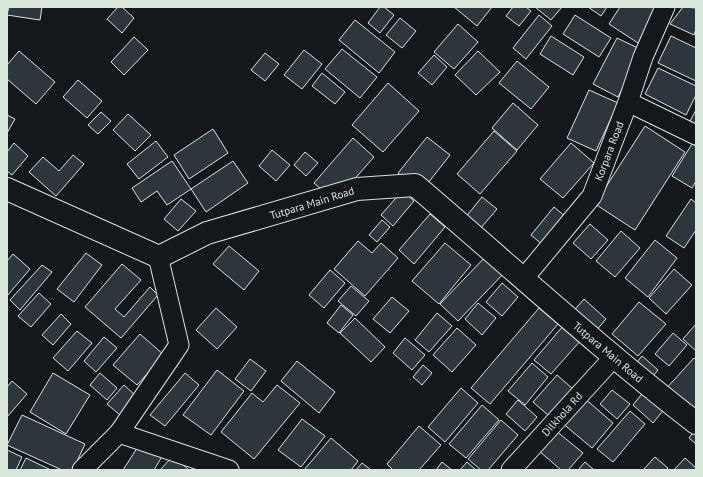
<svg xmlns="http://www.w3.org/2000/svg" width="703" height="477" viewBox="0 0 703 477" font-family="'PT Sans',sans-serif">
<rect width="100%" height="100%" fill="#14181c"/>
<g fill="#2c363c" stroke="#d8e6dc">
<path d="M9 7H42L40 20 7 15Z"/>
<path d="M118 7H122L134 18 122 33 107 19Z"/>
<path d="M380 7H384L394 15 380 33 368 23Z"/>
<path d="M454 7H492L477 26Z"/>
<path d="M513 7H526L531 11 519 26 506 16Z"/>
<path d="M535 7H562L551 20Z"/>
<path d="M588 7H607L601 16Z"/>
<path d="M620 7H662L638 43 609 24Z"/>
<path d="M683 7 696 8V29L694 35 670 24Z"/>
<path d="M539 15 552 26 526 59 513 48Z"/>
<path d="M575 15 611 38 599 57 563 34Z"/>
<path d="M400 18 416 31 402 48 386 35Z"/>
<path d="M355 20 395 52 379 73 339 40Z"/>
<path d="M458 24 478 42 454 69 434 52Z"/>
<path d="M551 36 584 57 573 75 540 54Z"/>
<path d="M671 36 696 48V81L658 63Z"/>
<path d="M134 37 148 50 124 75 111 62Z"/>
<path d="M617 38 642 50 618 97 593 84Z"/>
<path d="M342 49 377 77 360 98 325 69Z"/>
<path d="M304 50 322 64 302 89 284 75Z"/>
<path d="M19 51 55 82 36 104 7 79V65Z"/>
<path d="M478 51 500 72 476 95 455 75Z"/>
<path d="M265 53 279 64 265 81 251 70Z"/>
<path d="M434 55 447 67 432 85 418 73Z"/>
<path d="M517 61 549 87 531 109 499 83Z"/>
<path d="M658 68 696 86V95L686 115 645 94Z"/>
<path d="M322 73 345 92 335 104 312 86Z"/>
<path d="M78 80 102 101 87 118 63 97Z"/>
<path d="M388 83 419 111 383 152 352 125Z"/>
<path d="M589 90 618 103 596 151 567 138Z"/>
<path d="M513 103 538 125 517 150 492 128Z"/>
<path d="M696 110V124L690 121Z"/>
<path d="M101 112 111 121 98 134 88 125Z"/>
<path d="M128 114 151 135 135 151 113 130Z"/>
<path d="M7 115 15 119 7 133Z"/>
<path d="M645 126 685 152 635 230 595 204Z"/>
<path d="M213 129 228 153 189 179 174 155Z"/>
<path d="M494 131 517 151 480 194 457 174Z"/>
<path d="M427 137 450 155 421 192 398 173Z"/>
<path d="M353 138 374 157 335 201 314 183Z"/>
<path d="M156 141 168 157 139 179 127 164Z"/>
<path d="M14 143 28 156 12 175 7 171V152Z"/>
<path d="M571 143 594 163 563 198 540 179Z"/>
<path d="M692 144 696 146V181L692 188 672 176Z"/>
<path d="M272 150 290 165 276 181 259 166Z"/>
<path d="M305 152 318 163 306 176 294 165Z"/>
<path d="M73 155 84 164 56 196 29 172 43 157 59 171Z"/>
<path d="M172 161 191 189 167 205 157 191 141 202 132 188Z"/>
<path d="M233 161 248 183 206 212 191 189Z"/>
<path d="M402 191 414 201 393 226 381 215Z"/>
<path d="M482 197 497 209 474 236 460 224Z"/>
<path d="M181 199 196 211 178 231 164 219Z"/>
<path d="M691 199 696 203V230L684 248 666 236Z"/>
<path d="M554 207 567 218 544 246 531 235Z"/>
<path d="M430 214 445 227 414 264 399 250Z"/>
<path d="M382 220 390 227 377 242 369 235Z"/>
<path d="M590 224 608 240 591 259 573 243Z"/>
<path d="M621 231 640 248 615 277 596 261Z"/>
<path d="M655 240 677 258 648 297 625 278Z"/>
<path d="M358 241 372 253 381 243 398 258 365 296 334 269Z"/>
<path d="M445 243 471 265 439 304 412 281Z"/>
<path d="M229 246 259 271 244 290 213 264Z"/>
<path d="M86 253 102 265 74 302 57 289Z"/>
<path d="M489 253 507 270 458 321 440 304Z"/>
<path d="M13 254 30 269 7 296V261Z"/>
<path d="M122 264 141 280 115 309 124 317 150 287 158 295 121 338 85 307Z"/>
<path d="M42 265 52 272 20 310 10 300Z"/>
<path d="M674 269 692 285 666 314 649 298Z"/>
<path d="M330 270 345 283 324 308 309 295Z"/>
<path d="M502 283 518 297 502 316 486 302Z"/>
<path d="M351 286 369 301 356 316 338 301Z"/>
<path d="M39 293 51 304 31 327 18 316Z"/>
<path d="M392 297 409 311 390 333 373 319Z"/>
<path d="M584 299 606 319 595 332 572 313Z"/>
<path d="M639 302 666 324 638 356 612 334Z"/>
<path d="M478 303 496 318 482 335 465 319Z"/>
<path d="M341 305 353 315 339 333 327 323Z"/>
<path d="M216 308 237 327 217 349 196 330Z"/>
<path d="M539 308 558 324 490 404 471 388Z"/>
<path d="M437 313 452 326 429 352 415 340Z"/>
<path d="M61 314 71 324 53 345 42 335Z"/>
<path d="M355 318 385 347 371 362 340 333Z"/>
<path d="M696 324V351L683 339Z"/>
<path d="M564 325 581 340 551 374 534 360Z"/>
<path d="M457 328 476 345 452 372 433 355Z"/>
<path d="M77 331 92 343 68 371 53 358Z"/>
<path d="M673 333 687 345 669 366 655 354Z"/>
<path d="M140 334 164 355 137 385 113 365Z"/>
<path d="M104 337 117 348 96 372 84 361Z"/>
<path d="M405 338 425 355 412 370 393 353Z"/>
<path d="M642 356 658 370 648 382 632 368Z"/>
<path d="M694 358 696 360V416L663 392Z"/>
<path d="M250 359 266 371 251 391 235 379Z"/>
<path d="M297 361 335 392 319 413 281 381Z"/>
<path d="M532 363 548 377 525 405 508 391Z"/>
<path d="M423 365 432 373 422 385 413 377Z"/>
<path d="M217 370 244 391 211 435 183 415Z"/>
<path d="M53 373 90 395 66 434 30 412Z"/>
<path d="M100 373 117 388 107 400 90 385Z"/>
<path d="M185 373 199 385 165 426 150 415Z"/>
<path d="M557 375 573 389 549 416 533 402Z"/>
<path d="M12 381 27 394 7 417V387Z"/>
<path d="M124 385 137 397 121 416 107 404Z"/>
<path d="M277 385 300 403 254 459 221 432 252 393 263 402Z"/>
<path d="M461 388 478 403 445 442 428 427Z"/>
<path d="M612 390 630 404 617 419 600 404Z"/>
<path d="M645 390 666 407 653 423 633 405Z"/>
<path d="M583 397 613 423 592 448 561 422Z"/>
<path d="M518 400 537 417 525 431 506 414Z"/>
<path d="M482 405 499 420 466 458 449 444Z"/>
<path d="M630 411 645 424 613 462 597 449Z"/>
<path d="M22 415 85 444 73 470H62L7 445Z"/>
<path d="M302 419 325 436 301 467 278 450Z"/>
<path d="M501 420 518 435 488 470H481L468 459Z"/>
<path d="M419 426 441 445 419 470H393L387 464Z"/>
<path d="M696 429V444L689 438Z"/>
<path d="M555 430 583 453 568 470H561L538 450Z"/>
<path d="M146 434 167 448 154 470H123Z"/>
<path d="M331 438 358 461 351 470H304Z"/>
<path d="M7 450 22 457 16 470H7Z"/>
<path d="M173 456 189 470H160Z"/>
<path d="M655 457 668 468 666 470H643Z"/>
<path d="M26 458 51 470H20Z"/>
<path d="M685 458 696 468V470H674Z"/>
<path d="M442 462 452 470H436Z"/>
<path d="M467 462 476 470H460Z"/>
<path d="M585 462 594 470H578Z"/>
<path d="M362 463 371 470H356Z"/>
</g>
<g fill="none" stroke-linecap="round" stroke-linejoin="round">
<defs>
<g id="minor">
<path d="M628 102 696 135"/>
<path d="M524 278 592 196 628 102 643 57 665 7"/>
<path d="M119 433 229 470"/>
<path d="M82 470 119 433 179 345 158 256"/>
<path d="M511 470 613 358"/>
</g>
<path id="tertiary" d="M7 189 159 257 207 233 357 189 415 185C509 265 599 348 696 423"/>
</defs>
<use href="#minor" stroke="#d8e6dc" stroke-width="21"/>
<use href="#tertiary" stroke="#d8e6dc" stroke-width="24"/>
<use href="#minor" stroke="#14181c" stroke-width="19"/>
<use href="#tertiary" stroke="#14181c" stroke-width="22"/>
</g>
<g text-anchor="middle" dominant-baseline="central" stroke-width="3" stroke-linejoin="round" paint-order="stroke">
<g font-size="11" fill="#d8e6dc" stroke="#14181c">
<text transform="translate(609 151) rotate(-69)">Korpara Road</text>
<text transform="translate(312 203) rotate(-17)">Tutpara Main Road</text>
<text transform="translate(608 352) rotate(40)">Tutpara Main Road</text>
<text transform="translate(562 414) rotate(-48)">Dilkhola Rd</text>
</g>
</g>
<rect width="703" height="477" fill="none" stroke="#d8e6dc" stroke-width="16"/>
</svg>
